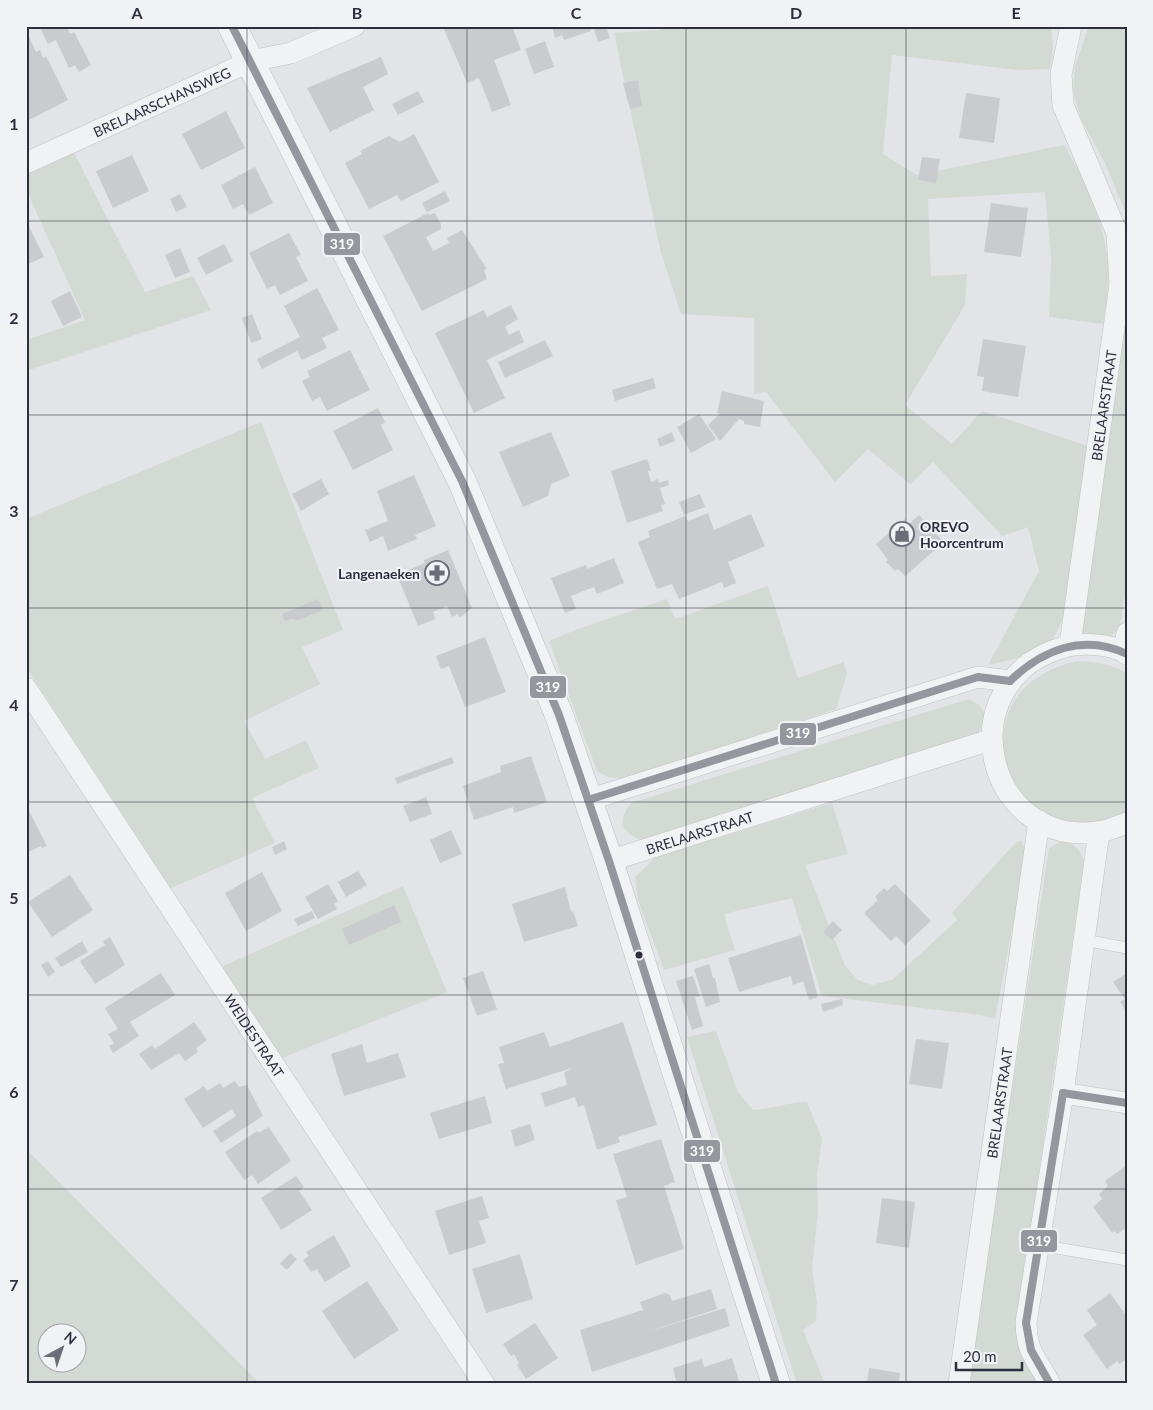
<svg xmlns="http://www.w3.org/2000/svg" width="1153" height="1410" viewBox="0 0 1153 1410" font-family="Lato,sans-serif">
<rect width="100%" height="100%" fill="#e2e4e7"/>
<g fill="#d2dad3" fill-rule="evenodd">
<path d="M661 26H1051L1053 49 1050 69 1019 70 892 55 883 154 917 175 1064 145C1087 184 1110 233 1108 279 1108 294 1105 309 1103 324L1049 317 1051 257 1045 192 928 199 931 276 967 274 965 305 905 405 952 444 982 411 1088 446C1083 485 1076 619 1049 643 1033 657 1008 660 988 665L1039 571 1028 527 1002 536 933 462 910 484 868 449 835 482 766 392 754 394V318L681 314 661 253 614 33 661 30Z"/>
<path d="M1089 26H1127V216L1105 163 1081 119 1073 89 1075 66Z"/>
<path d="M74 153 145 292 193 276 211 310 26 371V340L85 320 26 189V174Z"/>
<path d="M1127 313V581L1120 626 1107 642 1084 635 1079 624Z"/>
<path d="M261 422 343 630 302 647 320 684 244 721 265 759 306 740 319 768 252 798 275 843 171 888 26 667V519Z"/>
<path d="M768 586 798 678 844 662 847 674 836 709 626 779 608 777 597 771 549 641 578 629 667 599 675 619Z"/>
<path d="M1078 661C1095 662 1111 664 1127 673V812C1010 868 943 690 1078 661Z"/>
<path d="M969 699 978 704 985 713 984 723 976 735 641 840C620 832 618 820 631 803Z"/>
<path d="M832 803 848 854 805 865 845 966 858 980 872 985 892 980 957 920 952 913 1016 842 1022 841 1026 855 995 1019 981 1015 822 996 792 898 724 914 735 950 664 970 638 900 635 877 656 857Z"/>
<path d="M1062 841C1075 843 1079 849 1084 861L1018 1319 1040 1384H967L1049 848Z"/>
<path d="M403 886 447 992 279 1059 221 967Z"/>
<path d="M716 1031 738 1092 753 1110C772 1109 788 1102 807 1102L822 1139 817 1175 818 1210 812 1268 817 1302 816 1321 803 1330 825 1384H797L687 1037Z"/>
<path d="M26 1149 260 1384H26ZM48 1332H78V1362H48Z"/>
</g>
<g fill="#cacbcf">
<path d="M39 26H66L70 34 74 32 91 65 79 72 75 65 69 68 56 40 48 44Z"/>
<path d="M450 26H512L521 50 494 60 511 105 492 112 479 78 467 83 444 29Z"/>
<path d="M552 26H589L591 31 564 40 562 35 555 38Z"/>
<path d="M593 26H606L610 38 598 42Z"/>
<path d="M26 30 36 52 40 50 43 58 46 56 68 100 27 121Z"/>
<path d="M545 41 554 67 534 74 525 49Z"/>
<path d="M381 57 388 74 363 87 374 110 330 132 307 88Z"/>
<path d="M638 80 642 106 630 109 623 83Z"/>
<path d="M418 91 424 102 398 115 392 104Z"/>
<path d="M966 93 1000 98 994 143 959 138Z"/>
<path d="M226 111 245 148 201 170 182 134Z"/>
<path d="M414 134 439 182 401 201 397 195 369 209 345 163 362 154 360 151 389 136 400 142Z"/>
<path d="M132 155 149 191 113 208 96 171Z"/>
<path d="M922 157 940 159 936 183 918 180Z"/>
<path d="M255 167 273 203 249 215 243 204 233 209 221 185Z"/>
<path d="M445 191 450 201 427 212 422 203Z"/>
<path d="M180 194 187 207 176 212 170 199Z"/>
<path d="M991 203 1028 208 1021 257 984 252Z"/>
<path d="M428 213 429 215 435 213 441 224V229L426 237 433 251 449 243 447 238 462 230 487 269 484 270 487 279 422 311 383 236Z"/>
<path d="M26 220 44 257 26 265Z"/>
<path d="M289 233 301 255 296 257 308 281 280 295 275 285 267 289 249 253Z"/>
<path d="M224 244 233 261 206 275 197 258Z"/>
<path d="M180 248 190 272 175 278 165 255Z"/>
<path d="M317 288 339 330 322 338 327 348 302 360 297 351 262 369 257 359 300 337 284 306Z"/>
<path d="M70 291 82 317 63 326 51 301Z"/>
<path d="M511 305 518 319 505 327 509 335 519 330 524 342 487 360 505 398 474 413 435 333 484 310 487 317Z"/>
<path d="M252 314 262 339 251 343 242 318Z"/>
<path d="M983 339 1026 346 1018 397 982 391 984 377 977 376Z"/>
<path d="M545 340 553 356 505 378 498 362Z"/>
<path d="M350 350 370 390 327 411 320 397 312 401 302 381 310 377 307 371Z"/>
<path d="M653 378 656 388 615 401 612 390Z"/>
<path d="M722 391 764 401 760 427 744 424V421L739 419 720 441 708 425 720 414 717 413Z"/>
<path d="M378 408 385 422 381 425 393 450 353 470 333 431Z"/>
<path d="M699 414 716 439 691 453 677 427Z"/>
<path d="M551 432 570 476 551 484 548 496 523 507 499 452Z"/>
<path d="M672 432 675 441 660 447 657 439Z"/>
<path d="M647 459 651 470 648 471 651 482 658 479 659 483 668 480 669 485 660 488 665 504 661 505 663 511 627 523 611 471Z"/>
<path d="M414 475 436 526 415 535 417 539 388 551 383 536 370 542 365 530 388 521 377 491Z"/>
<path d="M321 479 329 494 301 511 292 494Z"/>
<path d="M700 494 705 507 684 515 679 502Z"/>
<path d="M708 513 714 530 751 514 765 546 728 562 736 583 724 588 722 582 679 599 672 584 657 589 638 542 650 537 648 531 685 516 688 521Z"/>
<path d="M919 515 944 542 905 576 898 569 895 571 886 562 888 560 876 544 905 519 909 524Z"/>
<path d="M448 550 472 608 459 618 458 614 452 617 447 606 433 612 435 619 418 626 397 575 425 563 424 560Z"/>
<path d="M614 558 624 583 597 594 594 587 571 596 576 609 565 613 551 578 586 565 587 569Z"/>
<path d="M318 599 323 610 296 621 294 618 285 621 282 614Z"/>
<path d="M485 637 506 692 465 707 449 666 441 669 436 656Z"/>
<path d="M531 756 547 802 514 813 513 807 474 820 463 786 501 772 500 766Z"/>
<path d="M452 757 454 763 397 784 395 778Z"/>
<path d="M426 797 432 814 410 822 403 806Z"/>
<path d="M28 809 47 846 42 848 41 846 26 853Z"/>
<path d="M451 830 462 854 440 863 430 840Z"/>
<path d="M284 841 287 849 275 855 272 847Z"/>
<path d="M358 871 367 885 346 897 338 882Z"/>
<path d="M262 872 282 911 246 931 225 893Z"/>
<path d="M70 875 93 910 52 937 28 902Z"/>
<path d="M328 884 338 901 334 904 337 909 318 919 305 897Z"/>
<path d="M895 884 931 921 905 945 896 936 891 941 864 913 878 900 875 897 884 888 887 891Z"/>
<path d="M565 887 571 912 573 911 578 926 524 942 512 904Z"/>
<path d="M394 905 401 922 349 945 342 929Z"/>
<path d="M312 911 315 918 298 926 294 919Z"/>
<path d="M833 921 842 930 832 940 823 932Z"/>
<path d="M801 935 818 997 809 1000 803 981 793 985 791 976 739 992 728 958Z"/>
<path d="M110 937 125 965 95 984 80 961 105 945 103 941Z"/>
<path d="M82 941 88 952 61 967 55 958Z"/>
<path d="M48 961 55 972 48 977 41 965Z"/>
<path d="M709 964 713 978H715L720 1002 706 1007 694 969Z"/>
<path d="M483 971 497 1009 477 1016 463 978Z"/>
<path d="M161 973 175 995 130 1022 139 1036 113 1053 109 1046 114 1043 108 1034 118 1029 105 1008Z"/>
<path d="M1127 973V1013L1120 1002 1125 999 1113 982Z"/>
<path d="M693 976 700 996 695 997 703 1026 692 1030 676 981Z"/>
<path d="M842 999 843 1005 823 1012 821 1004Z"/>
<path d="M194 1022 207 1040 196 1048 198 1052 185 1061 179 1053 151 1070 139 1054 152 1045 155 1049Z"/>
<path d="M623 1022 657 1125 618 1137 620 1142 597 1150 584 1105 578 1107 575 1097 545 1107 541 1093 567 1085 564 1073 572 1068 506 1089 498 1064 504 1063 499 1047 544 1032 550 1047Z"/>
<path d="M916 1039 949 1043 942 1089 909 1084Z"/>
<path d="M362 1044 367 1063 398 1053 406 1077 344 1096 331 1054Z"/>
<path d="M235 1081 239 1087 247 1085 263 1116 221 1143 213 1131 236 1116 232 1109 203 1128 184 1099 204 1086 207 1091 220 1083 223 1088Z"/>
<path d="M485 1096 492 1123 439 1139 430 1113Z"/>
<path d="M530 1124 535 1140 515 1147 511 1130Z"/>
<path d="M269 1127 291 1161 258 1184 252 1175 244 1180 225 1152 257 1131 259 1133Z"/>
<path d="M661 1139 675 1182 664 1186 684 1249 636 1265 616 1200 627 1197 613 1154Z"/>
<path d="M1127 1165V1227L1117 1234 1115 1231 1112 1233 1093 1207 1102 1199 1099 1194 1108 1186 1105 1181Z"/>
<path d="M296 1176 304 1187 299 1191 312 1210 281 1230 261 1198Z"/>
<path d="M482 1196 489 1218 479 1221 486 1243 449 1255 435 1211Z"/>
<path d="M882 1198 915 1202 909 1248 876 1243Z"/>
<path d="M334 1235 351 1266 325 1282 317 1269 311 1272 303 1260 309 1256 306 1252Z"/>
<path d="M290 1253 297 1259 287 1270 280 1264Z"/>
<path d="M520 1254 533 1299 486 1313 472 1269Z"/>
<path d="M367 1281 399 1330 354 1359 322 1311Z"/>
<path d="M711 1289 717 1309 644 1333 725 1308 730 1326 592 1372 580 1330 643 1310 640 1302 665 1293 670 1295 672 1301Z"/>
<path d="M1110 1293 1127 1317V1359L1119 1364 1117 1361 1107 1369 1083 1335 1097 1325 1087 1310Z"/>
<path d="M535 1323 558 1358 526 1379 517 1365 519 1363 514 1354 511 1356 503 1344Z"/>
<path d="M732 1358 740 1384H677L673 1368 702 1359 704 1367Z"/>
<path d="M869 1368 900 1373 899 1384H867Z"/>
</g>
<g fill="none" stroke-linecap="round" stroke-linejoin="round">
<defs>
<g id="service">
<path d="M1084 940 1127 948"/>
<path d="M1039 1245 1127 1260"/>
</g>
<g id="minor">
<path id="s1" d="M26 163 251 61 291 53 354 26"/>
<path id="s2" d="M1070 645 1120 284 1117 233 1063 105 1061 74 1071 26"/>
<path d="M1124 652 1127 633"/>
<path d="M1127 654C1111 643 1078 642 1061 648 948 683 984 847 1098 832 1107 831 1118 826 1127 823"/>
<path id="s3" d="M26 688 484 1384"/>
<path d="M588 800 978 677 1010 681"/>
<path id="s4" d="M609 861 990 740"/>
<path d="M1063 1093 1127 1103"/>
<path id="s5" d="M959 1384 1039 821"/>
<path d="M1050 1384C1037 1358 1027 1355 1026 1323L1063 1093 1099 832"/>
</g>
<path id="tertiary" d="M232 26 462 481 559 715 609 861 776 1384"/>
</defs>
<use href="#service" stroke="#bfc1c3" stroke-width="12"/>
<use href="#minor" stroke="#bfc1c3" stroke-width="22"/>
<use href="#tertiary" stroke="#bfc1c3" stroke-width="29"/>
<use href="#service" stroke="#f1f2f4" stroke-width="11"/>
<use href="#minor" stroke="#f1f2f4" stroke-width="21"/>
<use href="#tertiary" stroke="#f1f2f4" stroke-width="28"/>
<defs>
<g id="bus-1">
<path d="M232 26 462 481 559 715 609 861 776 1384"/>
<path d="M1010 681C1042 650 1083 633 1127 654"/>
<path d="M588 800 978 677 1010 681"/>
<path d="M1063 1093 1127 1103"/>
<path d="M1050 1384 1031 1350 1026 1323 1063 1093"/>
</g>
</defs>
<use href="#bus-1" stroke="#f0f2f6" stroke-width="11"/>
<use href="#bus-1" stroke="#95979e" stroke-width="8"/>
</g>
<path fill="none" stroke="#2b2f3e" stroke-width="1" stroke-opacity="0.55" d="M247 26V1384M467 26V1384M686 26V1384M906 26V1384M26 221H1127M26 415H1127M26 608H1127M26 802H1127M26 995H1127M26 1189H1127"/>
<defs>
<symbol id="shop-ring" viewBox="-11 -11 22 22"><circle r="9.5" fill="#f0f2f6" stroke="#6b6e79" stroke-width="1.5"/><path d="M-5-2.5h2.3a2.7 3.5 0 0 1 5.4 0H5L5.5 6h-11ZM-1.5-2.5h3a1.5 2.3 0 0 0-3 0Z" fill="#6b6e79"/></symbol>
<symbol id="pharmacy-ring" viewBox="-11 -11 22 22"><circle r="9.5" fill="#f0f2f6" stroke="#6b6e79" stroke-width="1.5"/><path d="M-2-6h4v4h4v4h-4v4h-4v-4h-4v-4h4Z" fill="#6b6e79"/></symbol>
</defs>
<g fill-rule="evenodd">
<use href="#shop-ring" x="888" y="520" width="28" height="28"/>
<use href="#pharmacy-ring" x="423" y="559" width="28" height="28"/>
</g>
<circle fill="#2b2f3e" stroke="#f0f2f6" stroke-width="2" cx="639" cy="955" r="4.5"/>
<g text-anchor="middle" dominant-baseline="central" stroke-width="4" stroke-linejoin="round" paint-order="stroke">
<g font-size="14" fill="#2b2f3e" stroke="#f0f2f6">
<text stroke="none"><textPath href="#s1" startOffset="149">BRELAARSCHANSWEG</textPath></text>
<text stroke="none"><textPath href="#s2" startOffset="242">BRELAARSTRAAT</textPath></text>
<text stroke="none"><textPath href="#s4" startOffset="95">BRELAARSTRAAT</textPath></text>
<text stroke="none"><textPath href="#s3" startOffset="416">WEIDESTRAAT</textPath></text>
<text stroke="none"><textPath href="#s5" startOffset="284">BRELAARSTRAAT</textPath></text>
</g>
<g font-size="14" font-weight="bold" fill="#2b2f3e" stroke="#f0f2f6" text-anchor="start">
<text x="920" y="526">OREVO<tspan x="920" dy="16">Hoorcentrum</tspan></text>
<text x="420" y="573" text-anchor="end">Langenaeken</text>
</g>
</g>
<g stroke="#f0f2f6" stroke-width="2">
<rect x="323" y="232" width="38" height="24" rx="5" fill="#95979e"/>
<rect x="529" y="675" width="38" height="24" rx="5" fill="#95979e"/>
<rect x="779" y="722" width="38" height="24" rx="5" fill="#95979e"/>
<rect x="683" y="1139" width="38" height="24" rx="5" fill="#95979e"/>
<rect x="1020" y="1229" width="38" height="24" rx="5" fill="#95979e"/>
</g>
<g font-size="14" text-anchor="middle" font-weight="bold" fill="#fff">
<text x="342" y="249">319</text>
<text x="548" y="692">319</text>
<text x="798" y="738">319</text>
<text x="702" y="1156">319</text>
<text x="1039" y="1246">319</text>
</g>
<rect width="1153" height="1410" fill="none" stroke="#f0f2f6" stroke-width="55"/>
<g transform="translate(62 1348) rotate(40)"><circle r="24" fill="#f0f2f6" stroke="#a1a4ac"/>
<path d="M0-4L9 19L0 12L-9 19Z" fill="#6b6e79"/>
<text y="-8" font-size="14" font-weight="bold" text-anchor="middle" fill="#2b2f3e">N</text>
</g>
<path d="M956 1362v8h66v-8" fill="none" stroke="#2b2f3e" stroke-width="2.5"/>
<text x="963" y="1362" font-size="15" fill="#2b2f3e" stroke="#f0f2f6" stroke-width="4" paint-order="stroke">20 m</text>
<rect x="28" y="28" width="1098" height="1354" fill="none" stroke="#2b2f3e" stroke-width="2"/>
<g font-size="16" text-anchor="middle" font-weight="bold" fill="#2b2f3e">
<text x="137" y="19">A</text>
<text x="357" y="19">B</text>
<text x="576" y="19">C</text>
<text x="796" y="19">D</text>
<text x="1016" y="19">E</text>
<text x="14" y="130">1</text>
<text x="14" y="324">2</text>
<text x="14" y="517">3</text>
<text x="14" y="711">4</text>
<text x="14" y="904">5</text>
<text x="14" y="1098">6</text>
<text x="14" y="1291">7</text>
</g>
</svg>
